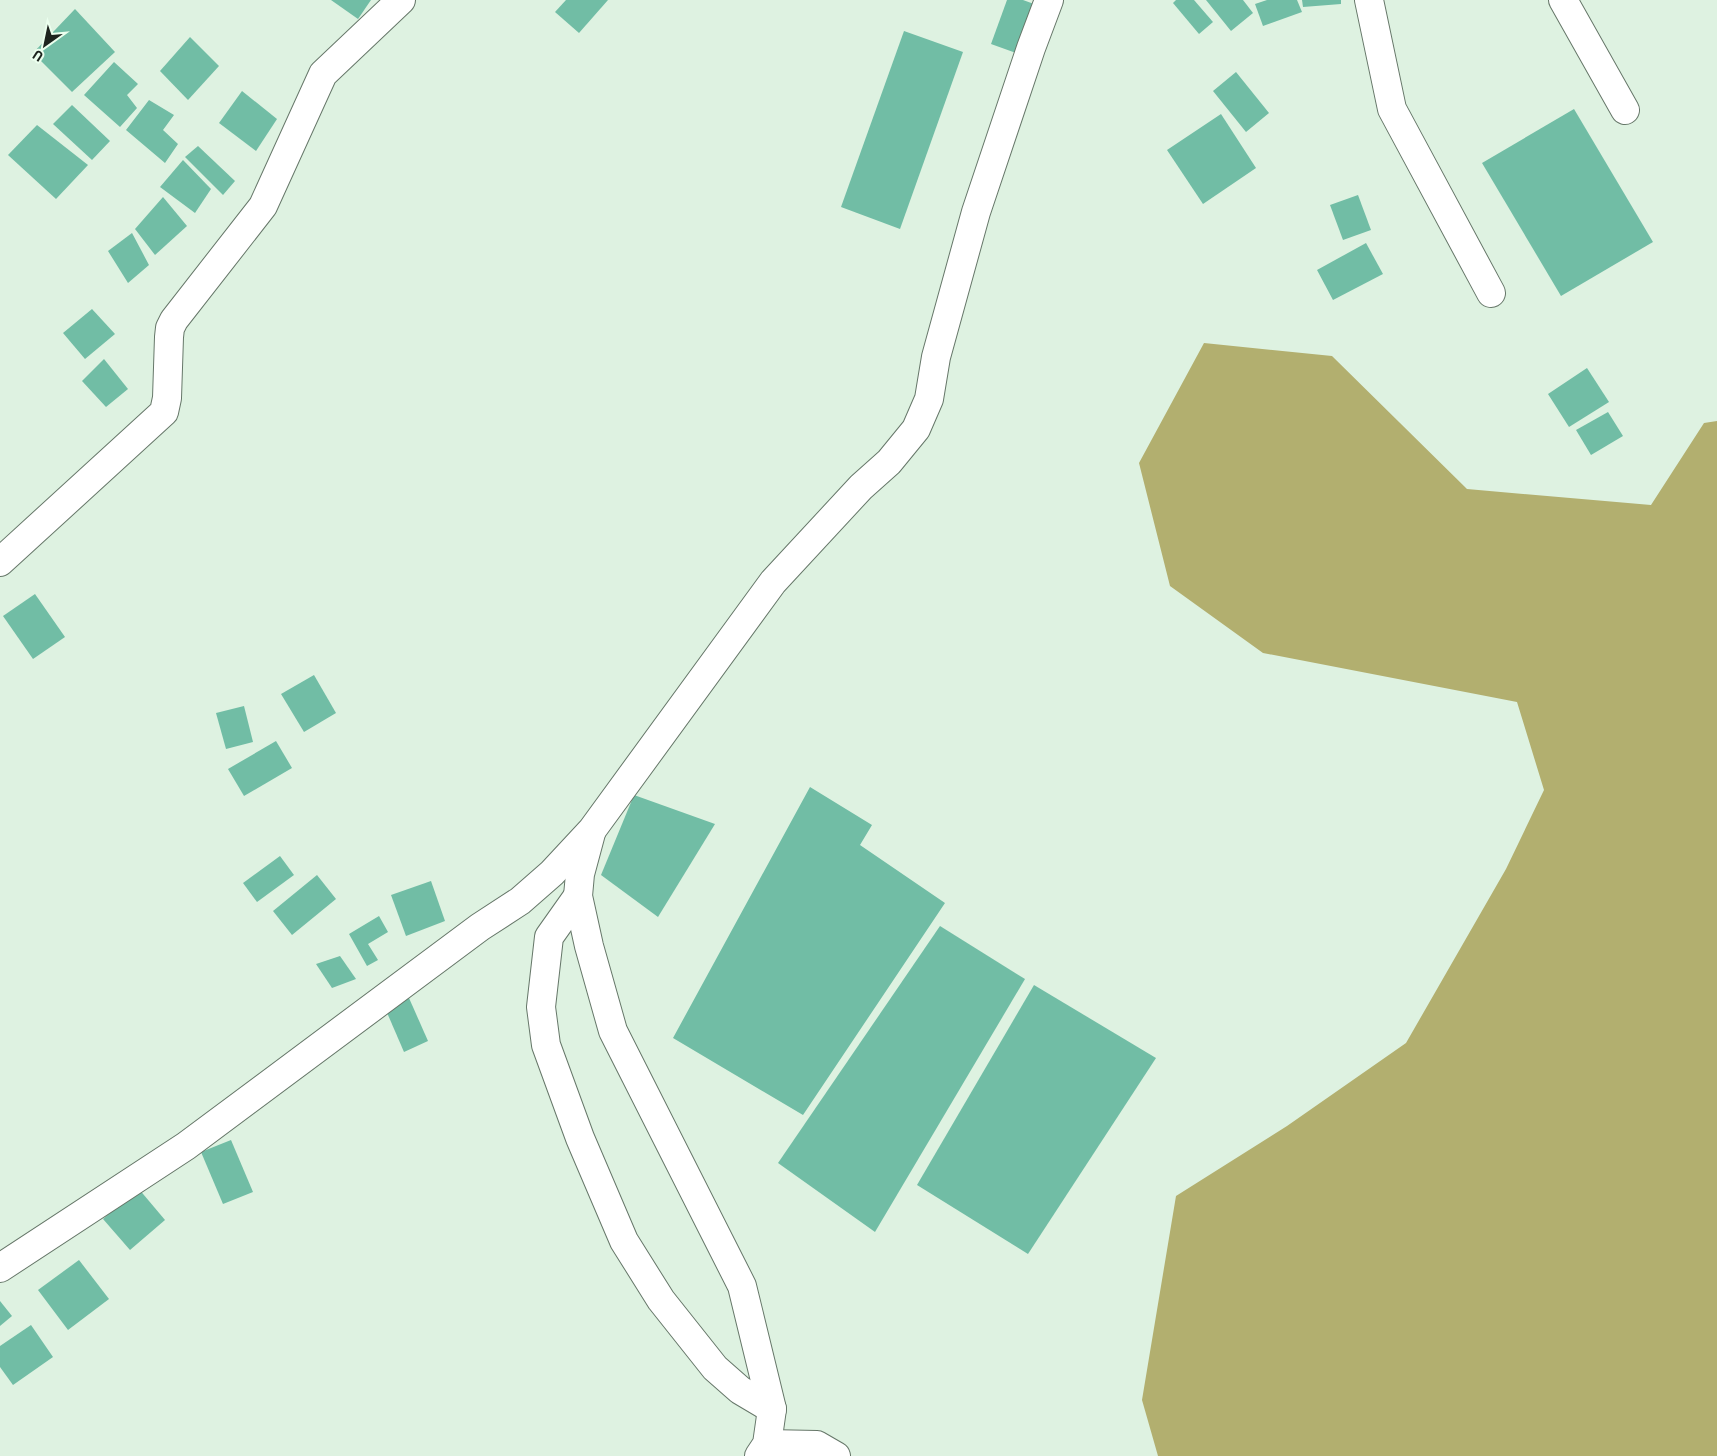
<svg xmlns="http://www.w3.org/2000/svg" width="1717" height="1456" viewBox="0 0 1717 1456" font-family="Barlow,sans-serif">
<rect width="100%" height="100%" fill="#def2e1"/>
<path fill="#b2af6f" d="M1204 343 1332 356 1467 489 1651 505 1704 423 1717 421V1456H1158L1142 1400 1176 1196 1287 1126 1406 1043 1506 869 1544 790 1517 702 1263 653 1170 586 1139 463Z"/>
<g fill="#71bda5">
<path d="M331 0H371L358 19Z"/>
<path d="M566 0H608L579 33 555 12Z"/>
<path d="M1007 0H1023L1034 4 1016 53 991 44Z"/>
<path d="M1176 0H1194L1213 22 1199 34 1173 3Z"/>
<path d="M1206 0H1243L1253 13 1231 31Z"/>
<path d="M1267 0H1297L1302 12 1263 26 1255 4Z"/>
<path d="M1302 0H1341V4L1303 7Z"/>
<path d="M75 9 115 52 72 92 33 53Z"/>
<path d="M904 31 963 52 900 229 841 207Z"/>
<path d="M190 37 219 66 188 100 160 71Z"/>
<path d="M114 62 138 84 127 95 137 108 120 127 84 95Z"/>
<path d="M1236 72 1269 113 1246 132 1213 91Z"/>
<path d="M242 91 277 119 256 151 219 123Z"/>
<path d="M149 100 174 115 163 130 178 144 165 163 126 130Z"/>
<path d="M72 105 110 141 92 160 53 124Z"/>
<path d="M1574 109 1653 242 1561 296 1482 163Z"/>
<path d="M1221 114 1256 168 1203 204 1167 150Z"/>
<path d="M37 125 88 165 56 199 8 155Z"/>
<path d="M198 146 235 181 223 195 185 157Z"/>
<path d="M183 160 211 189 195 213 160 187Z"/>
<path d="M1358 195 1371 230 1343 240 1330 205Z"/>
<path d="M163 197 187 226 155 255 135 229Z"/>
<path d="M132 233 149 265 128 283 108 251Z"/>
<path d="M1366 243 1383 274 1333 300 1317 270Z"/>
<path d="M92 309 115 334 85 359 63 333Z"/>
<path d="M104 359 128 389 106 407 82 381Z"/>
<path d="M1587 368 1609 402 1569 427 1548 394Z"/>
<path d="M1608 412 1623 436 1591 455 1576 430Z"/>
<path d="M35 594 65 637 33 659 3 616Z"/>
<path d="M314 675 336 713 304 732 281 694Z"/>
<path d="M244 706 253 742 226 749 216 713Z"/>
<path d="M276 741 292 768 244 796 228 769Z"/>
<path d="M810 787 872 825 860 845 945 903 803 1115 673 1038Z"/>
<path d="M634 795 715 824 658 917 601 875Z"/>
<path d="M280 856 294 875 257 902 243 883Z"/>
<path d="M317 875 336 899 292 935 273 911Z"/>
<path d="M431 881 445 921 406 936 391 895Z"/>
<path d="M379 916 388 932 368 944 378 960 367 966 349 934Z"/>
<path d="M940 926 1025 979 875 1232 778 1163Z"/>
<path d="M340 956 356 979 332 988 316 964Z"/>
<path d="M1034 985 1156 1058 1028 1254 917 1185Z"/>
<path d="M409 998 428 1041 404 1052 385 1008Z"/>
<path d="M231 1140 253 1192 223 1204 201 1152Z"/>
<path d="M138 1188 165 1220 130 1250 103 1219Z"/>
<path d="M79 1260 109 1299 68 1330 38 1290Z"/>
<path d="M0 1301 12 1316 0 1326Z"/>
<path d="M31 1325 53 1357 13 1385 0 1367V1346Z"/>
</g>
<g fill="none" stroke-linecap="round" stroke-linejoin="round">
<defs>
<g id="minor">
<path d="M1369 0 1392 109 1491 293"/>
<path d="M1563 0 1625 110"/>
<path d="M0 562 164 412 167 398 169 337 170 328 174 320 263 206 323 74 401 0"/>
<path d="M591 833 580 874 578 896 589 946 613 1031 742 1286 772 1409 767 1444 759 1456"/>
<path d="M578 896 549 937 541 1007 546 1045 580 1138 624 1241 661 1300 715 1368 740 1390 772 1409"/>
<path d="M0 1268 186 1146 480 927 520 901 552 873 592 830 773 582 861 487 889 462 916 429 929 399 936 357 976 212 1031 48 1049 0"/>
<path d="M767 1444 817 1445 836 1456"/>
</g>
</defs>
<use href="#minor" stroke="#667769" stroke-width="30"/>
<use href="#minor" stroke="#fff" stroke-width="28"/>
</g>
<g transform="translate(45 45) rotate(213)" stroke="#ebffee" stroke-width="4" paint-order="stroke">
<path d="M0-4L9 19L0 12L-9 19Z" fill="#1d241e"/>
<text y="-8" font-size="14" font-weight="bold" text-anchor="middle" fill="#1d241e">U</text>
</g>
</svg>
